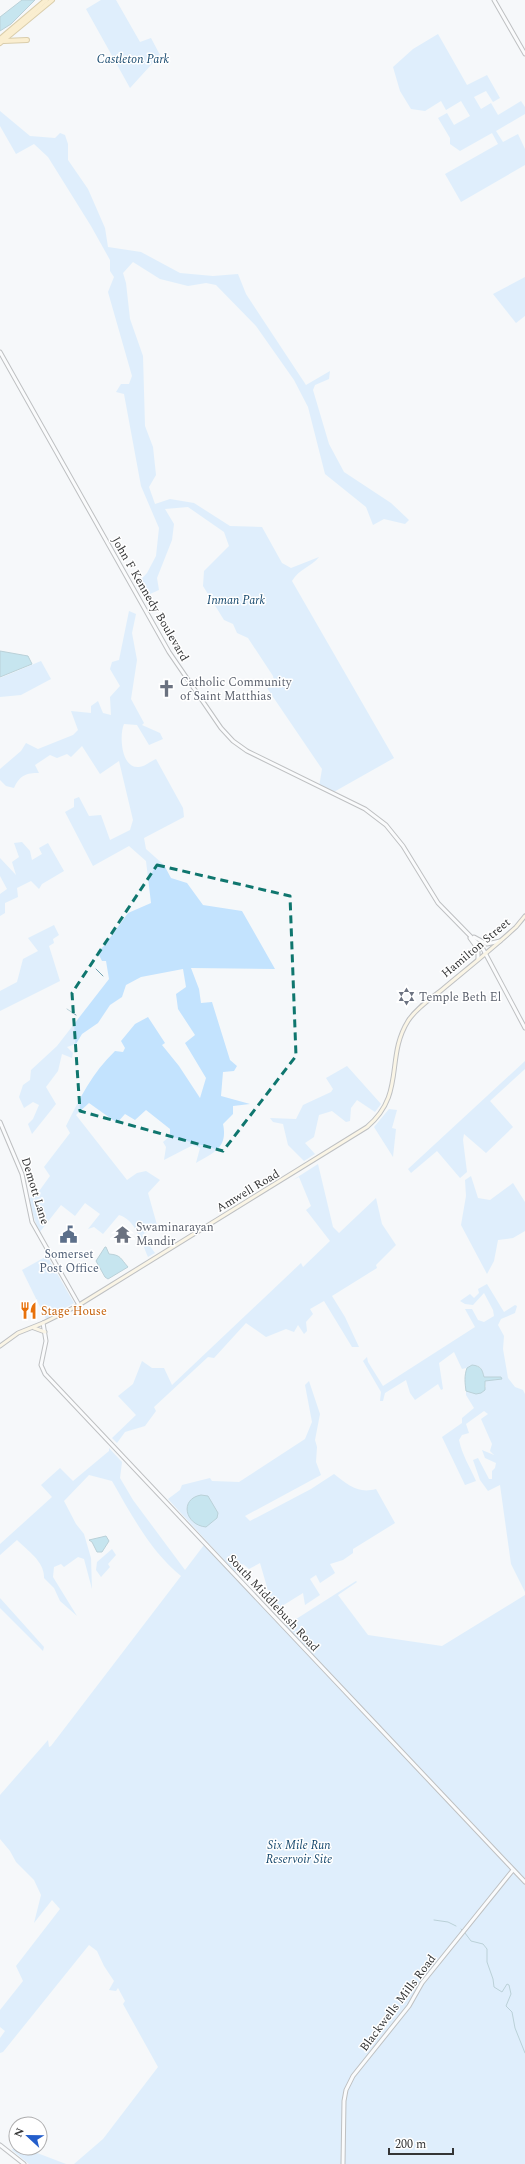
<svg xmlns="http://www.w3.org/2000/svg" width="525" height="2164" viewBox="0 0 525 2164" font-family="Spectral,serif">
<rect width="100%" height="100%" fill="#f5f8fa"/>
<g fill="#c3e3fe">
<path d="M101 0H116L140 42 151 38 160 55 130 88 86 9Z"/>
<path d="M438 34 467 85 487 75 500 98 493 102 486 91 474 97 481 109 491 103 498 115 521 101 525 107V114L496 131 503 142 518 134 525 149V165L461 202 445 174 498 144 492 133 460 151 450 144V138L438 118 447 113 454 125 470 116 461 101 446 110 441 101 425 111 411 109 400 91 393 67 413 49Z"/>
<path d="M0 111 30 136 55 138 60 133 65 135 68 144V160L88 189 105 228 108 247 141 252 180 273 213 276 238 274 246 294 306 385 330 371 329 379 315 385 313 390 329 444 344 472 391 503 409 520 405 524 384 519 373 525 366 507 325 474 308 407 294 380 256 326 216 285 206 283 188 286 160 279 133 262 123 273 126 283 130 319 143 356 145 426 153 447 156 475 149 487 155 504 170 499 194 503 230 526 262 527 282 563 291 568 319 557C311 567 299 569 292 581L394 758 332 793 319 787 322 769 267 688 274 683 273 676 248 638 237 633 233 624 224 620 203 586 204 571 229 546 224 532 188 507 165 509 174 524 172 540 157 578 159 590 150 594 146 601 136 585 147 573 156 556 159 528 141 486 124 394 116 392 121 384H129L132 376 108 292 114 277 110 271V260L91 226 48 157 34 144 16 154 0 126Z"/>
<path d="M525 277V316L516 323 493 294Z"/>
<path d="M129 611 136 614 132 633 137 660 131 699 144 723 142 725 160 733 163 739 149 745 137 725 124 724C119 735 121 769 139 767 144 767 151 761 156 759L183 808 184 817 144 838 146 849 164 865 171 878 187 883 203 905 242 911 275 969 191 968 199 989 201 1003 212 1002 230 1060 237 1066 234 1071 223 1072 221 1096 250 1104 233 1106V1114L223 1124C228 1148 214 1152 196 1163L200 1148 193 1145 164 1160 166 1147 163 1142 170 1136V1129L146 1110 135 1120 125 1114 117 1123 89 1103 76 1115 127 1180 137 1173 146 1171 160 1180 148 1193 157 1225 142 1235 155 1253 148 1257C142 1243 135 1219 119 1215L103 1234 94 1227 88 1229 100 1214 85 1203 75 1216 61 1205 39 1233 28 1199 37 1194 50 1176 44 1167 70 1133 66 1126C80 1098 92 1073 115 1051L123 1052 125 1048 121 1041 135 1024 148 1017 165 1043 162 1045 179 1066 200 1098 206 1078 185 1043 195 1035 178 1009 176 994 186 987 183 969 141 977 126 985 122 997 110 1005 98 1023 82 1034 76 1044 67 1047 73 1053 72 1058 62 1054 58 1071 46 1087 56 1104 32 1134 28 1124 33 1119 39 1105 33 1102 24 1108 19 1097 23 1085 30 1080 31 1070 57 1046 109 979 106 961H102L97 951 104 946 128 913 151 903 146 861 129 846 93 866 65 812 74 807V799L79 797 89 816 101 815 110 840 130 830 133 820 119 761 100 774 82 746 71 757 67 754 57 758 50 755 35 765 39 773C26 773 20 775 14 788L6 786 0 780V769L21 751 26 743 38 749 73 735 78 730 71 711 91 713V706L98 701 103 713 111 715 110 697 120 686 110 669 112 662 119 660Z"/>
<path d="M41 661 51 679 21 695 0 697V678Z"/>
<path d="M22 842 30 851 32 860 42 854 39 848 48 843 64 871 42 884 39 889 31 881 17 888 18 897 5 903V913L0 916V894L7 889 0 876V858L16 875 12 862 19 857 14 843Z"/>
<path d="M54 925 59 935 53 939 54 943 49 946 60 981 0 1011V991L17 982 23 959 38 951 28 938Z"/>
<path d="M525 1061V1069L490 1101 513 1127 486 1153 464 1134 463 1140 467 1172 460 1178 437 1151 411 1173 408 1169Z"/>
<path d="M347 1066 381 1104 375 1112 357 1100 351 1108 350 1121 346 1122 332 1111 319 1115 314 1137 305 1143 315 1154 304 1161 288 1145 283 1124 273 1122 270 1118 296 1119 303 1105 331 1092 333 1089 326 1078Z"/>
<path d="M389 1109 397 1110 392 1128 396 1129 393 1157 374 1127Z"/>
<path d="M318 1164 333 1227 339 1233 376 1198 382 1224 396 1245 376 1265 377 1268 332 1296 345 1317 359 1347H352L324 1301 310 1309 313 1314 306 1322 307 1331 304 1334 298 1325 294 1332 286 1329 266 1337 246 1323 214 1358 208 1357 154 1407 156 1411 145 1426 125 1432 117 1443 112 1438 136 1415 118 1396 133 1384 142 1361 152 1368H164L172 1385 301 1263 303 1267 330 1241 306 1210 311 1206 299 1177 293 1180Z"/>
<path d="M471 1176 478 1198 490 1200 513 1183 525 1202V1231L513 1238 498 1240 494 1261 487 1274 461 1225 466 1196 465 1180Z"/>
<path d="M47 1256 74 1303 46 1319 22 1270Z"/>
<path d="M487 1284 504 1312 515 1305 517 1306 515 1313 501 1319 498 1325 504 1336 503 1349 508 1378 515 1387 523 1390 525 1394V1592L511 1564 500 1485 488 1491 480 1480 473 1460 478 1458 489 1479H492V1471L495 1468 496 1463 485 1458 482 1450 494 1455 490 1451 492 1444 481 1419 488 1414 484 1411 466 1424 469 1433 462 1435 459 1440C462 1455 470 1467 476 1481L465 1485 442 1437 462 1423V1418L474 1408 466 1395V1391L468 1392 486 1387 485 1381 501 1379 484 1377C480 1359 474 1367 462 1369L454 1352 439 1363 443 1389 441 1390 438 1384 415 1400 410 1393 406 1380 385 1393 383 1401H380L381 1392 363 1361 367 1357 368 1362 383 1386 475 1327 465 1309H472L478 1320 484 1322 494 1316 493 1310 484 1293 473 1305 465 1304 460 1301 470 1294 474 1298 479 1293 478 1289Z"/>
<path d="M309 1381 320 1414 315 1440 317 1447 316 1462 321 1475 245 1516 250 1521 311 1489 334 1474C348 1485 358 1494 376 1489L395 1523 353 1549V1553L343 1560 330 1564 335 1573 320 1583 316 1575 310 1579 320 1595 305 1605 303 1593 274 1611 260 1563 249 1569 243 1564 235 1572 168 1499 180 1490 182 1485 210 1478 212 1481 239 1482 305 1439 312 1422 305 1385Z"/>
<path d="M109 1448 122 1462 120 1478 133 1500 185 1570 204 1545 282 1628 356 1581 357 1582 338 1595 368 1635 442 1646 525 1595V2164H74L103 2139 158 2067 123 2004 125 2001 118 1988 116 1991 109 1990 114 1981 104 1966 97 1951 89 1945 3 2052 0 2053V2038L5 2031 0 2027V2010L23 1981 16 1966 60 1909 52 1900 34 1923 41 1895 34 1880 16 1862 10 1851 0 1839V1795L48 1740 49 1747 51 1746 181 1576C151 1552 131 1514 112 1481L89 1475 64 1501 76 1524 84 1534 91 1558 92 1589 84 1559 78 1557 64 1567 61 1564 54 1567 53 1577 77 1616 60 1601 54 1588 44 1578C45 1562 28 1551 17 1540L0 1555V1544L52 1497 41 1485 60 1468 73 1481 109 1451Z"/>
<path d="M112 1549 116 1555 108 1564 110 1567 101 1577 96 1570 97 1562Z"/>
<path d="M0 1598 44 1647 43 1651 0 1608Z"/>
<path d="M16 2144V2148H24L66 2164H29L12 2150Z"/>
</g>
<g fill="#8ccfe3" stroke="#72a1af">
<path d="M22 0H35L11 24 0 31V17Z"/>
<path d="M0 651 28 656 32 664 0 677Z"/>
<path d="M105 1247H106L109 1254C121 1255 120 1258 128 1267L108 1279 105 1277 96 1261Z"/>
<path d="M472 1365C481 1366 482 1369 484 1377H501L502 1379 485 1381V1390L481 1393 476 1394 466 1391C465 1383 464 1376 467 1368Z"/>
<path d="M201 1495 208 1496 218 1513 217 1518 206 1527C185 1525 179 1499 201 1495Z"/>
<path d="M106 1536 109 1541 102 1552H97L92 1542 89 1540Z"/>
</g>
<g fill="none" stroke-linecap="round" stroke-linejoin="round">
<g stroke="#72a1af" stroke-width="1">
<path d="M96 969 103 976"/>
<path d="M67 1009 76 1015"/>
<path d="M434 1920 448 1922 456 1926"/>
<path d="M461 1929 462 1930"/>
<path d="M465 1933 471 1941 483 1944 487 1949V1962L493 1979 494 1987 502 1992 507 1984 509 1985 511 1994 506 2006 512 2012 515 2028 525 2053"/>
</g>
<defs>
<g id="tertiary">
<path d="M494 0 525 54"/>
<path d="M0 352 169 652 221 728 233 741 247 751 365 809 386 825 403 846 438 903 483 949 525 1028"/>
<path d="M474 937 487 944 500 941"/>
<path d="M470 938 478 949V959"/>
<path d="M0 1122 22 1174 32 1222 79 1305"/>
<path d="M43 1323 46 1341 41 1365 45 1374 525 1882"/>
<path d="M0 2145 24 2164"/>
<path d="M343 2164 344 2101 346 2090 353 2076 409 2006 422 1983 513 1870"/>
</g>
<g id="secondary">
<path d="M34 1328 45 1332"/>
<path d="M0 1346 18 1333 43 1323 79 1305 367 1127C406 1094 385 1058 408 1021 416 1008 432 998 444 988 468 968 493 948 516 927L525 916"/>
</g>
<g id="primary">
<path d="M0 39 46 0"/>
<path d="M4 41 27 40"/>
<path d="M0 43 52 0"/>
</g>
</defs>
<use href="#tertiary" stroke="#7b7d7f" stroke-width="5"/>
<use href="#secondary" stroke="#7b7d7f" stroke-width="5"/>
<use href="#primary" stroke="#b89a4e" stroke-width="6"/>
<use href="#tertiary" stroke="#fff" stroke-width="3"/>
<use href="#secondary" stroke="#fff1ce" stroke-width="3"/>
<use href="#primary" stroke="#ffe39d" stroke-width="4"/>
</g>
<path d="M0 0H525V2164H0ZM157 865 290 896 296 1056 223 1151 80 1111 72 993Z" fill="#f5f8fa" fill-opacity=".55" fill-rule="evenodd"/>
<path fill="none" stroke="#0f766e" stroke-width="3" stroke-dasharray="8 5" stroke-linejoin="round" d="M157 865 290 896 296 1056 223 1151 80 1111 72 993Z"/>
<defs>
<symbol id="church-bare" viewBox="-9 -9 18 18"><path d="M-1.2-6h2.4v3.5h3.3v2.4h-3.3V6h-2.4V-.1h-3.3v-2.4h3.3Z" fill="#6b7280" stroke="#fff" stroke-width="2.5" paint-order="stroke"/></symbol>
<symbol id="synagogue-bare" viewBox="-9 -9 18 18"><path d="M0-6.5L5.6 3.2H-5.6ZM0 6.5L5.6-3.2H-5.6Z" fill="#6b7280" stroke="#fff" stroke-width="2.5" paint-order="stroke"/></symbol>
<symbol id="temple-bare" viewBox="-9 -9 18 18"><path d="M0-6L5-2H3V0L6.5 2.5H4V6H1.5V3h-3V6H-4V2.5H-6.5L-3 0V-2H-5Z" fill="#6b7280" stroke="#fff" stroke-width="2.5" paint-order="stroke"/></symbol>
<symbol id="civic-bare" viewBox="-9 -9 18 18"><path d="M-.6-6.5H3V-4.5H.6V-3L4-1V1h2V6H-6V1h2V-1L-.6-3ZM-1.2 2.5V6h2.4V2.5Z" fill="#5c6f8a" stroke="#fff" stroke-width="2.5" paint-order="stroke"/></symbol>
<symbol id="restaurant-bare" viewBox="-9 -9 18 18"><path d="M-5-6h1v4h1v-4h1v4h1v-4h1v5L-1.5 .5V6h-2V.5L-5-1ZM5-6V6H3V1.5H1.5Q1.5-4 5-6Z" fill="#e8710a" stroke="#fff" stroke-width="2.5" paint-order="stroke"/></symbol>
</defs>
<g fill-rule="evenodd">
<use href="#church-bare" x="154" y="676" width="25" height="25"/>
<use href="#synagogue-bare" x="394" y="984" width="25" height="25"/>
<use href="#temple-bare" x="110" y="1222" width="25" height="25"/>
<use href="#civic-bare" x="56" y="1222" width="25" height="25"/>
<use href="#restaurant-bare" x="16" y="1298" width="25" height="25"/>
</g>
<g text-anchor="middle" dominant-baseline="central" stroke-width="3" stroke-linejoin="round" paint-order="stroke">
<g font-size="12" font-style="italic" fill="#17496e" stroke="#fff">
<text x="133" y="59">Castleton Park</text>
<text x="236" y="600">Inman Park</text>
<text x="299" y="1845">Six Mile Run<tspan x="299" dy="14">Reservoir Site</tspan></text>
</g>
<g font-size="12" fill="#343536" stroke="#fff">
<text transform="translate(150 599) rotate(60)">John F Kennedy Boulevard</text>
<text transform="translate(476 948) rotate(-40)">Hamilton Street</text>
<text transform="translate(35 1191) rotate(73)">Demott Lane</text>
<text transform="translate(248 1191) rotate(-31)">Amwell Road</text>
<text transform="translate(273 1603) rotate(47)">South Middlebush Road</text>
<text transform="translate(398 2003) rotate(-53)">Blackwells Mills Road</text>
</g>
<g font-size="12" fill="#5b616d" stroke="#fff" text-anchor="start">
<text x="180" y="682">Catholic Community<tspan x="180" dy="14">of Saint Matthias</tspan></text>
<text x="419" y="997">Temple Beth El</text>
<text x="136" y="1227">Swaminarayan<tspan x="136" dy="14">Mandir</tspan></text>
</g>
<g font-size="12" fill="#4e5e75" stroke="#fff">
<text x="69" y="1254">Somerset<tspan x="69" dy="14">Post Office</tspan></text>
</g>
<g font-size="12" fill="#c56008" stroke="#fff" text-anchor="start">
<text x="41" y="1311">Stage House</text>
</g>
</g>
<g transform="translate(28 2136) rotate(292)"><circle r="19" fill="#ffffff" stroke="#aeaeaf"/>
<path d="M0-3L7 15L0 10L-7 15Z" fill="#245ecb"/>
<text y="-6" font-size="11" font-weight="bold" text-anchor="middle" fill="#343536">N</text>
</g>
<path d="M389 2148v6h64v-6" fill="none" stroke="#343536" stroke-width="2"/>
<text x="395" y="2148" font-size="12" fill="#343536" stroke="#ffffff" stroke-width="3" paint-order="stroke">200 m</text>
</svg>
